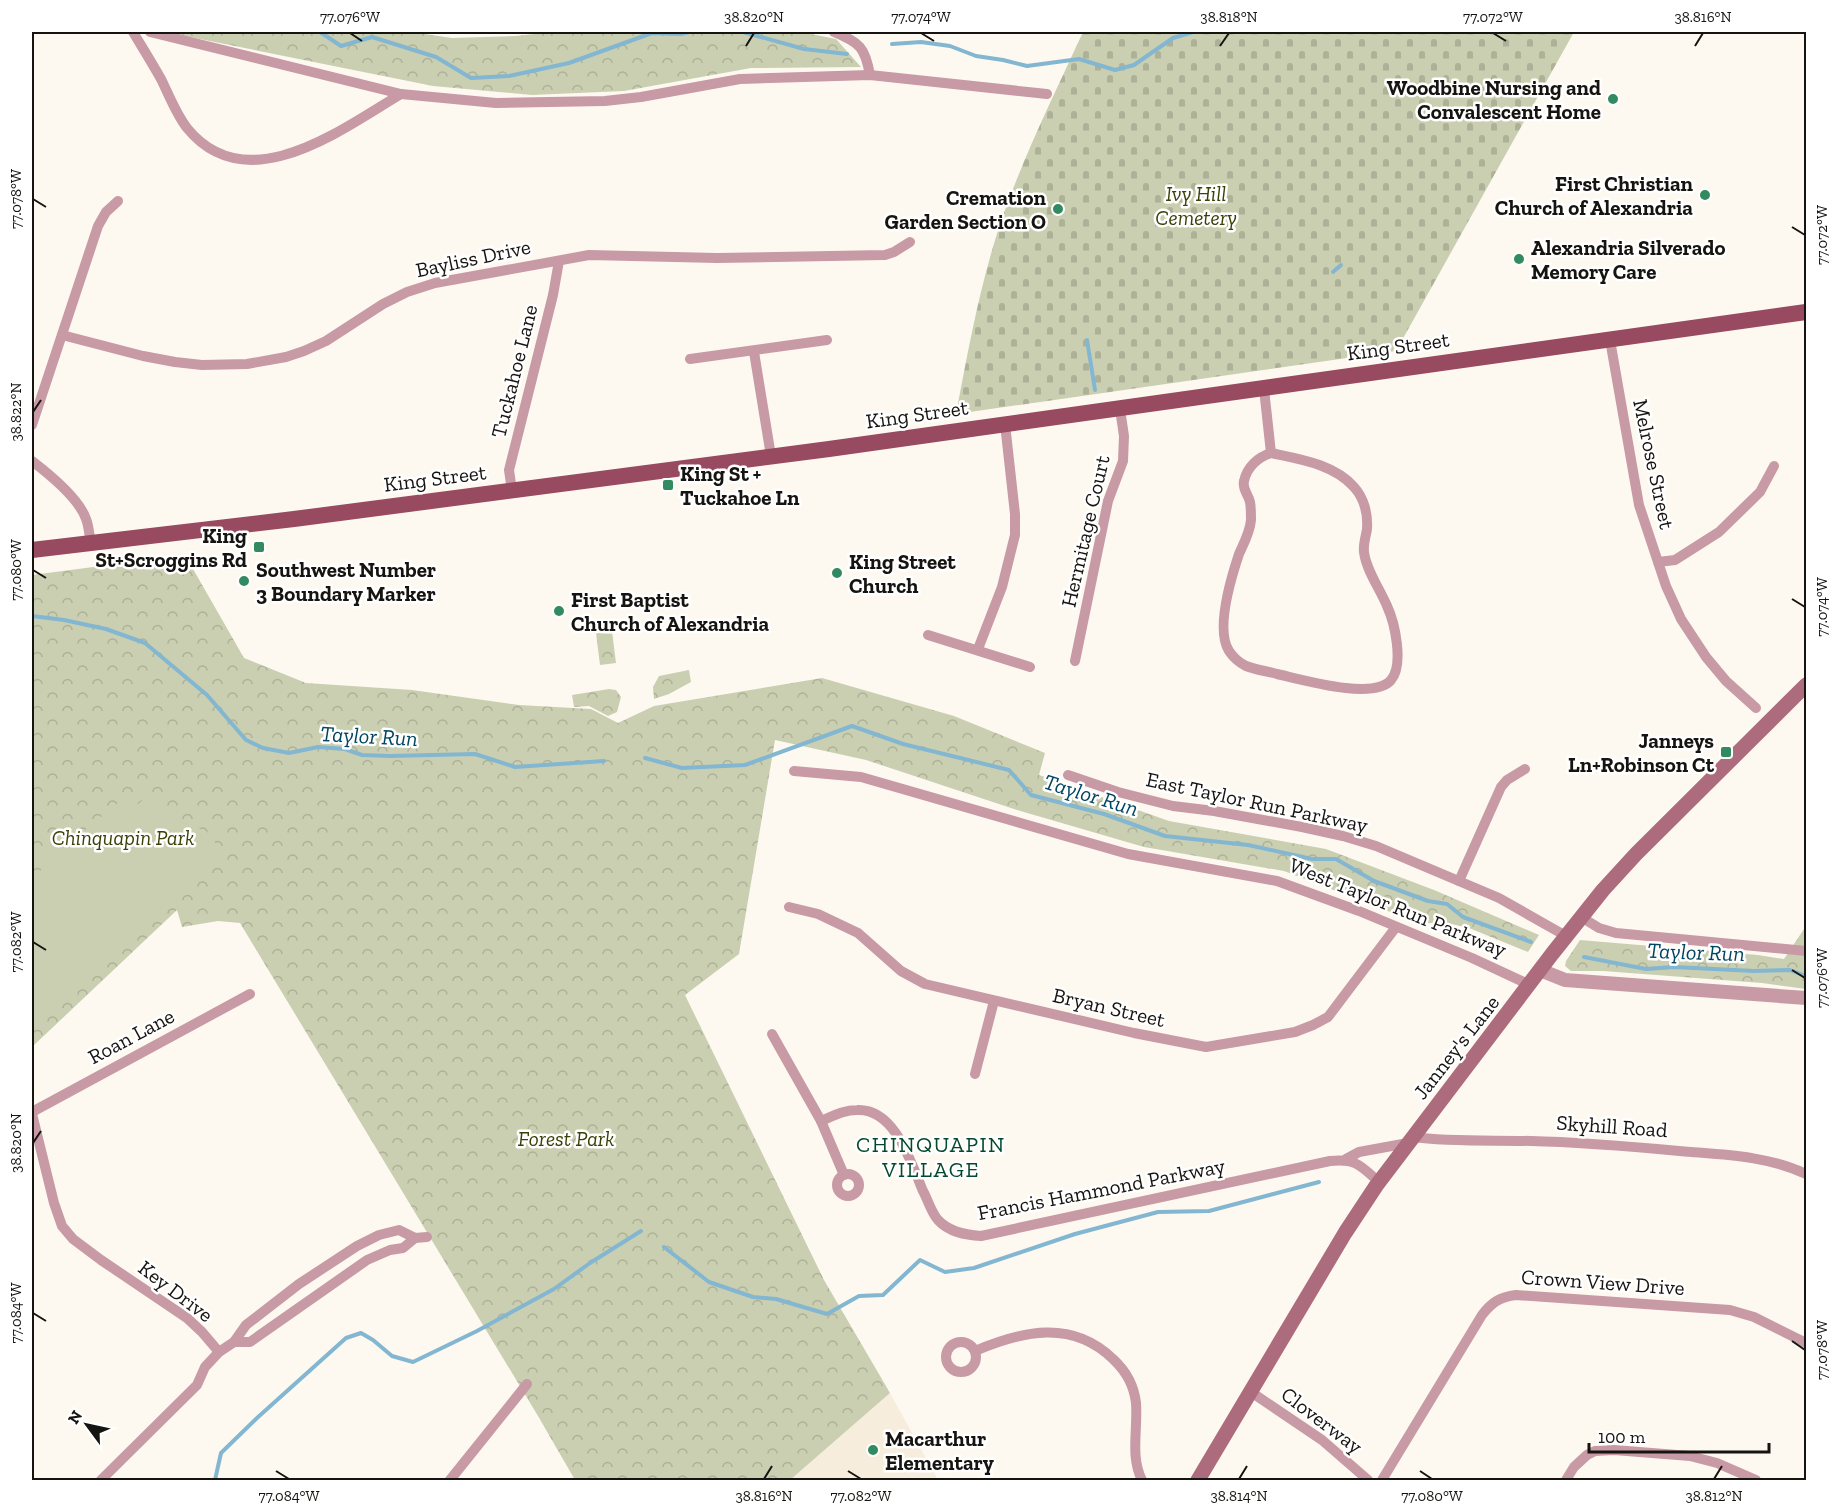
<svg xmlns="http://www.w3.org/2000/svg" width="1838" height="1512" viewBox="0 0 1838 1512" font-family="'Zilla Slab',serif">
<defs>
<pattern id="forest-crowns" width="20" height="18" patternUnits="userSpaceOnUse" patternTransform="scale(1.5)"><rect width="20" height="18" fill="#cacfb1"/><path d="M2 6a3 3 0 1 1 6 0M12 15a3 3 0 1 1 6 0" fill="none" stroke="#adb197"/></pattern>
<pattern id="cemetery-stones" width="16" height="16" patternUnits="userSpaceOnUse" patternTransform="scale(1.5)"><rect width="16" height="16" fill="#cacfb1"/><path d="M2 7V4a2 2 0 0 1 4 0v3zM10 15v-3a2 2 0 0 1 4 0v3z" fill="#adb197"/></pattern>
</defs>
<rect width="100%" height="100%" fill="#fef9f0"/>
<path fill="#f6eddd" d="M890 1393 938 1480H790Z"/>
<g fill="url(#forest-crowns)">
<path d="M165 32H411L452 38 515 36 553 32H801L836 39 861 67 751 68 624 91 532 95 433 86Z"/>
<path d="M185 555 244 658 306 683 412 690 519 705 591 709 618 723 654 706 822 678 954 716 1045 753 1039 775 1169 821 1326 849 1434 890 1539 935 1528 952 1469 928 1447 923H1419L1284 871 1144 847 1017 810 866 760 775 740 739 954 685 995 824 1280 890 1393 790 1480H575L538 1416 240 923 218 921 182 927 177 910 32 1047V575Z"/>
<path d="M612 631 616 663 600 665 596 633Z"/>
<path d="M689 670 691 682 669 694 654 699 653 687 659 676Z"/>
<path d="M609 689 616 690 621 697 617 712 608 716 589 706 574 707 572 695Z"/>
<path d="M1806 926V989L1762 983 1603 971H1571L1565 966 1566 961 1580 940 1758 955 1784 959Z"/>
</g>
<path fill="url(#cemetery-stones)" d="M1083 32H1574L1396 351 956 414C969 346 981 278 1004 213 1026 151 1056 91 1083 32Z"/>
<path fill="#cacfb1" d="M144 799 165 816 206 831 220 849 32 1026V890L58 831 77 837 119 802 131 810Z"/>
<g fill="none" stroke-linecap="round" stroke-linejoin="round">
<g stroke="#83b6d1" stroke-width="4">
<path d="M320 32 341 46 372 37 436 57 471 78 509 76 569 63 652 33 681 34 689 32"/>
<path d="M743 32 804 49 847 54"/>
<path d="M892 44 921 42 950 46 976 56 1003 60 1027 66 1079 59 1115 70 1134 65 1173 38 1193 32"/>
<path d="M1333 272 1341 265"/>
<path d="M1087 340 1095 390"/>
<path d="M32 616 64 620 106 629 145 643 207 695 246 740 263 748 289 753 318 747 345 749 362 755 390 756 475 754 515 767 604 761"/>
<path d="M645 758 682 768 745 765 852 726 903 744 1009 770 1031 795 1104 814 1165 836 1248 845 1312 859H1336L1374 881 1428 901 1447 904 1463 917 1531 942"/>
<path d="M1584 957 1646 969 1674 967 1754 971 1790 970 1806 976"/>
<path d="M664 1247 709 1282 753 1297 776 1299 827 1314 859 1296 883 1295 920 1260 945 1272 974 1268 1075 1234 1158 1212 1209 1211 1319 1182"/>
<path d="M215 1480 221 1453 257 1418 346 1338 361 1333 373 1340 392 1356 413 1362 477 1331 554 1289 590 1263 641 1231"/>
</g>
<g stroke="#c89aa5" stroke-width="10">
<path d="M133 32C142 47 152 63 161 79 169 95 176 114 187 128 247 202 342 129 401 94"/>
<path d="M150 32 401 94 496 103 605 101 641 97 740 79 870 75 1047 94"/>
<path d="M834 32C860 43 865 47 870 75"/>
<path d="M62 335 143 356 175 362 202 365 247 364 286 357 304 351 326 341 383 304 407 292 435 283 589 255 717 258 885 255 894 252 910 242"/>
<path d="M1610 340 1639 505 1666 586 1681 619 1706 657 1726 681 1756 708"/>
<path d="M754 352 771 456"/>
<path d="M690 359 827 340"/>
<path d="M1264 389 1271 453"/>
<path d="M32 425 98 226 106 212 118 201"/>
<path d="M1271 453C1299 459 1334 464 1354 487 1364 498 1368 514 1367 529 1366 536 1363 544 1364 552 1366 570 1380 589 1387 606 1395 623 1404 665 1391 680 1374 701 1300 679 1277 674 1267 671 1256 670 1246 666 1240 663 1233 657 1229 651 1215 629 1231 578 1239 554 1244 543 1250 532 1251 520 1251 515 1251 507 1250 502 1248 494 1242 489 1244 481 1247 467 1258 457 1271 453Z"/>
<path d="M32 461C49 474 79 498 86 519 89 526 89 535 91 543"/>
<path d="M512 491 509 470 553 295 559 261"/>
<path d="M1658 562 1675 560 1719 532 1760 492 1774 466"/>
<path d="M928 635 1030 667"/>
<path d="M978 649 1002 587 1015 535V514L1005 424"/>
<path d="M1075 661 1108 501 1123 461 1124 436 1120 409"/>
<path d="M794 771 861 777 1128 854 1277 881 1359 911 1472 958 1530 985"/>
<path d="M1068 775 1118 792 1173 806 1214 811 1302 827 1343 836 1376 846 1499 898 1566 936"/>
<path d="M1459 881 1501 787 1507 780 1525 769"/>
<path d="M789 907 818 914 858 933 901 971 925 984 1134 1033 1206 1047 1295 1032 1313 1025 1328 1017 1396 927"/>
<path d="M1581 917 1599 928 1616 933 1806 951"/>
<path d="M772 1034 821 1121 844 1175"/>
<path d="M975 1074 994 1001"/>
<path d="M32 1112 250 994"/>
<path d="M32 1114 54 1203 62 1226 73 1239 101 1260 187 1318 202 1332 219 1352"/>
<path d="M821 1121C833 1116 844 1110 857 1110 895 1108 911 1163 923 1191 928 1200 931 1212 938 1220 949 1232 965 1235 981 1236L1330 1161C1356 1158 1361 1166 1379 1182"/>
<path d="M1412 1137C1452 1142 1491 1140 1531 1141 1584 1142 1637 1147 1691 1152 1730 1155 1770 1157 1806 1174"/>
<path d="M1346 1159 1359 1152 1408 1143"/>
<circle cx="848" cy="1185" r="11"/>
<path d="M234 1342H250L367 1260 390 1250 403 1248 415 1238"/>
<circle cx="961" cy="1357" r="15"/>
<path d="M975 1351C1022 1331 1072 1319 1113 1359 1126 1371 1134 1385 1136 1403 1138 1429 1130 1457 1142 1480"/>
<path d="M1251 1392 1322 1440 1368 1480"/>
<path d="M101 1480 197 1385 205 1367 219 1352 234 1342 246 1325 299 1284 357 1246 379 1235 399 1230 415 1238 427 1237"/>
<path d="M450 1480 527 1384"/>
<path d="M1382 1480 1482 1315C1492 1302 1500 1297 1516 1295L1730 1310 1754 1317 1806 1343"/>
<path d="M1566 1480 1574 1467 1587 1455 1595 1451 1614 1450 1690 1456 1717 1463 1756 1480"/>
</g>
<path stroke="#c89aa5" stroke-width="14" d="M1540 970 1565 980 1806 998"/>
<path stroke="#ad6c7d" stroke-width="15" d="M1198 1480 1345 1233 1376 1186 1552 954 1603 890 1636 854 1806 685"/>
<path stroke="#984a60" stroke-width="16" d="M32 550 294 519 829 449 1806 312"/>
</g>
<path fill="none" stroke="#161411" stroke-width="2" d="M350 33 362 41M921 33 934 41M1493 33 1506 41M746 46 754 33M1220 46 1229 33M1695 46 1703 33M33 199 46 207M1792 227 1805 235M33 412 41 400M33 570 46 578M1792 599 1805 607M33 942 46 950M1792 970 1805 978M33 1143 41 1131M33 1313 46 1321M1792 1341 1805 1350M276 1471 289 1479M848 1471 861 1479M1420 1471 1432 1479M764 1479 772 1466M1239 1479 1247 1466M1714 1479 1722 1466"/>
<g fill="#318a60" stroke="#fff" stroke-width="2">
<circle cx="1613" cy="99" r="6"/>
<circle cx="1705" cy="195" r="6"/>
<circle cx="1058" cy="209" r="6"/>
<circle cx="1519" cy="259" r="6"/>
<rect x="662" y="479" width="12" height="12" rx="3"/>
<rect x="253" y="541" width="12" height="12" rx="3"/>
<circle cx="837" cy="573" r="6"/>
<circle cx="244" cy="581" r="6"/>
<circle cx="559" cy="611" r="6"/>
<rect x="1720" y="746" width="12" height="12" rx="3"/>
<circle cx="873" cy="1450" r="6"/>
</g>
<g text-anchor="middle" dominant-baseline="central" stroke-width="5" stroke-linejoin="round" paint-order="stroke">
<g font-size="21" font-weight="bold" fill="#161411" stroke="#fff" text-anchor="start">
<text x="1601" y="87" text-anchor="end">Woodbine Nursing and<tspan x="1601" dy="24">Convalescent Home</tspan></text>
<text x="1693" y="183" text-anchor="end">First Christian<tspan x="1693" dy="24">Church of Alexandria</tspan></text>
<text x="1046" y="197" text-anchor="end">Cremation<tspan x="1046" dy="24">Garden Section O</tspan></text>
<text x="1531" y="247">Alexandria Silverado<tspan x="1531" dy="24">Memory Care</tspan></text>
<text x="680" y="473">King St +<tspan x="680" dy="24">Tuckahoe Ln</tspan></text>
<text x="247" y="535" text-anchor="end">King<tspan x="247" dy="24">St+Scroggins Rd</tspan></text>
<text x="849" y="561">King Street<tspan x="849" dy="24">Church</tspan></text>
<text x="256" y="569">Southwest Number<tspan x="256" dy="24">3 Boundary Marker</tspan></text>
<text x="571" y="599">First Baptist<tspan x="571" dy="24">Church of Alexandria</tspan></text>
<text x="1714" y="740" text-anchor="end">Janneys<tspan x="1714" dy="24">Ln+Robinson Ct</tspan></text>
<text x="885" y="1438">Macarthur<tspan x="885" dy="24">Elementary</tspan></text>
</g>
<g font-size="21" font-style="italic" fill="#3b4005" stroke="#fff">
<text x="1196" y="193">Ivy Hill<tspan x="1196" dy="24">Cemetery</tspan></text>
<text x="123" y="837">Chinquapin Park</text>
<text x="566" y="1138">Forest Park</text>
</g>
<g font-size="21" fill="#161411" stroke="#fff">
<text transform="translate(473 258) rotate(-12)">Bayliss Drive</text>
<text transform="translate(1398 346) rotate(-8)">King Street</text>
<text transform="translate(514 371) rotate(-76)">Tuckahoe Lane</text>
<text transform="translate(917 414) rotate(-8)">King Street</text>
<text transform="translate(1654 464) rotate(78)">Melrose Street</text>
<text transform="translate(435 478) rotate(-7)">King Street</text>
<text transform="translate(1085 531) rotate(-77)">Hermitage Court</text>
<text transform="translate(1257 802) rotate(12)">East Taylor Run Parkway</text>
<text transform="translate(1398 907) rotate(22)">West Taylor Run Parkway</text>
<text transform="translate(1109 1007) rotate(13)">Bryan Street</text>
<text transform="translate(131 1036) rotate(-28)">Roan Lane</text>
<text transform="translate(1456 1047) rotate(-52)">Janney's Lane</text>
<text transform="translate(1612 1126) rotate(4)">Skyhill Road</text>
<text transform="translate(1101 1189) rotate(-11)">Francis Hammond Parkway</text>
<text transform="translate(1603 1282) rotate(4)">Crown View Drive</text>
<text transform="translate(176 1291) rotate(37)">Key Drive</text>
<text transform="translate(1322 1420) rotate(37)">Cloverway</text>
</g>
<g font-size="22" font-style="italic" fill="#004561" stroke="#fff">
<text transform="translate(369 736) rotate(3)">Taylor Run</text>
<text transform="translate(1091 795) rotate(17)">Taylor Run</text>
<text transform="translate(1696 952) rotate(2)">Taylor Run</text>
</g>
<g font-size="22" letter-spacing="1.5" fill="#04492d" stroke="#fff">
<text x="931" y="1144">CHINQUAPIN<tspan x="931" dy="25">VILLAGE</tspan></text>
</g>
</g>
<rect width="1838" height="1512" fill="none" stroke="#ffffff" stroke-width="66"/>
<g transform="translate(87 1425) rotate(303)" stroke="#ffffff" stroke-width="4.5" paint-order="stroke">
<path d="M0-4.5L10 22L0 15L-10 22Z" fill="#161411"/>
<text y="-9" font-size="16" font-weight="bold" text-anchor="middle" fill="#161411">N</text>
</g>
<path d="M1589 1443v9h180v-9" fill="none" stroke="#161411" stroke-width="3"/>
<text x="1598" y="1443" font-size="18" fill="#161411" stroke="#ffffff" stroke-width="4.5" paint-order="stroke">100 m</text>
<rect x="33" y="33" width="1772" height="1446" fill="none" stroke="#161411" stroke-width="2"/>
<g font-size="15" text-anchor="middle" fill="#161411">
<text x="350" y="22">77.076°W</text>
<text x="754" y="22">38.820°N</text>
<text x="921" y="22">77.074°W</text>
<text x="1229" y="22">38.818°N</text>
<text x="1493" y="22">77.072°W</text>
<text x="1703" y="22">38.816°N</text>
<text transform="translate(16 199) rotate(-90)" y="5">77.078°W</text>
<text transform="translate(1822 235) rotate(-90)" y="5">77.072°W</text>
<text transform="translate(16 412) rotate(-90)" y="5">38.822°N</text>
<text transform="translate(16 570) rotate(-90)" y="5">77.080°W</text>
<text transform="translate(1822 607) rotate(-90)" y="5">77.074°W</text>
<text transform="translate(16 942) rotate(-90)" y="5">77.082°W</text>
<text transform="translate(1822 978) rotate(-90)" y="5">77.076°W</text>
<text transform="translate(16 1143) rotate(-90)" y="5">38.820°N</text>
<text transform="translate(16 1313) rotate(-90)" y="5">77.084°W</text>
<text transform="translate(1822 1350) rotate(-90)" y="5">77.078°W</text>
<text x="289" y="1501">77.084°W</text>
<text x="764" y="1501">38.816°N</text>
<text x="861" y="1501">77.082°W</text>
<text x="1239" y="1501">38.814°N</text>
<text x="1432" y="1501">77.080°W</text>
<text x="1714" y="1501">38.812°N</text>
</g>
</svg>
